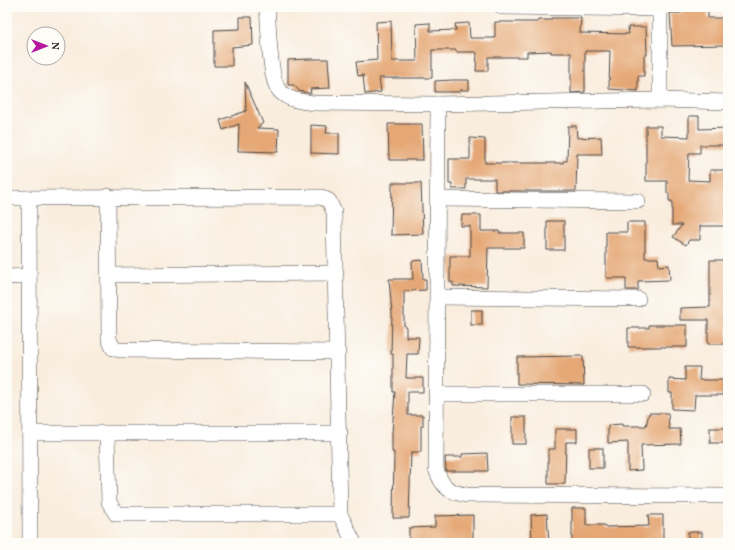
<svg xmlns="http://www.w3.org/2000/svg" width="735" height="550" viewBox="0 0 735 550" font-family="Vollkorn,serif">
<rect width="100%" height="100%" fill="#fdfcf7"/>
<filter id="ink" filterUnits="userSpaceOnUse"><feTurbulence type="fractalNoise" baseFrequency=".025" numOctaves="2"/><feDisplacementMap in="SourceGraphic" scale="8" xChannelSelector="R" yChannelSelector="G"/><feConvolveMatrix kernelMatrix="1 2 1 2 8 2 1 2 1" color-interpolation-filters="sRGB"/></filter>
<filter id="wash" filterUnits="userSpaceOnUse"><feTurbulence type="fractalNoise" baseFrequency=".012" numOctaves="4" result="noise"/><feDisplacementMap in="SourceGraphic" scale="16" xChannelSelector="R" yChannelSelector="G"/><feGaussianBlur stdDeviation="0.9" result="paint"/><feColorMatrix in="noise" values="0 0 0 0 0 0 0 0 0 0 0 0 0 0 0 0 0 1.4 0 .05"/><feComposite in="paint" operator="in"/></filter>
<g filter="url(#wash)">
<rect width="100%" height="100%" fill="#f9edde"/>
<g id="blocks">
<g fill="#e5a774">
<path d="M681 7H708V18H728V45L672 46 670 13H681Z"/>
<path d="M240 17H252L253 45 232 47V66H214V30L240 29Z"/>
<path d="M551 18H581L580 33 629 34 628 27H646L647 55H644V76H638V91L609 89 610 51H585V92L571 93V53H551V51L527 52V57H488V71H476L477 53 475 52H456V50H432V78H379L381 92 365 94 363 75 358 76 356 62 377 60 376 22 391 21 392 61H417L416 24 430 23V31L456 30 455 24 469 23 470 38H495V22H538V20H551Z"/>
<path d="M309 59H328L330 88 310 89 311 93H308L299 91 294 85H288V60Z"/>
<path d="M453 80H469V90H460V92H435V81Z"/>
<path d="M245 82 263 123 257 128 279 129 278 152 238 151 239 124 223 130 220 120 246 111Z"/>
<path d="M689 116H699V129L728 128V145H700V153H689L688 180 710 181V170H728V182H726V211H728V226H700V240H689L686 245 673 237 682 225H672V201H669V193H667V181H646V126H661V136L689 137Z"/>
<path d="M388 124H422L423 160H389Z"/>
<path d="M311 125 327 126 326 133H339V154L311 153Z"/>
<path d="M568 126H576L577 138 601 137 602 154H577L576 191H495V179H466V189H452V184H449V159H470V138L485 139V163H563V161H567Z"/>
<path d="M392 183H421L423 234 391 235Z"/>
<path d="M462 215H481V231H499V233H524V248H488L487 287 453 286V282H450V256H470V226H461Z"/>
<rect x="547" y="221" width="17" height="29"/>
<path d="M627 222H645V258H658L659 266 669 265 670 280 638 281V290H626V278H606V232H627Z"/>
<path d="M422 260 423 279H426V290L404 291V326H406V337H419L418 354H407L406 378H423V392H408V415H423V426H421V452H411L409 518H393L394 452H392V433L395 392H393V354H391L392 313 389 279H413L412 261Z"/>
<path d="M710 260H728V344H708V320H680V308L710 307Z"/>
<rect x="471" y="310" width="11" height="15"/>
<path d="M649 325H687V347H628V328H649Z"/>
<path d="M583 356 584 385 517 384V357Z"/>
<path d="M685 367H700L699 380H723V395H695L694 410 672 409V393H669V379L685 380Z"/>
<path d="M649 413H668L669 429H680L681 444 641 445 642 470 628 471V442L608 443V425L622 424V426H646Z"/>
<rect x="512" y="417" width="14" height="27"/>
<rect x="710" y="428" width="18" height="15"/>
<path d="M555 429H577V442H566L565 484H548V449H555Z"/>
<rect x="589" y="448" width="14" height="20"/>
<path d="M487 453 488 471H446L445 457H462V454Z"/>
<path d="M572 508H586V525H605V527L649 526 648 515H663V543H572Z"/>
<path d="M547 514 549 543H532L531 515Z"/>
<path d="M473 515V543H409V528L435 527V516Z"/>
<rect x="688" y="532" width="14" height="11"/>
</g>
</g>
</g>
<g filter="url(#ink)">
<use href="#blocks" fill-opacity="0" stroke="#4a4846" stroke-width="1"/>
<g fill="none" stroke-linecap="round" stroke-linejoin="round">
<defs>
<g id="minor">
<path d="M267 7C269 26 269 73 277 87 284 100 300 101 313 103L438 104"/>
<path d="M502 7 660 9"/>
<path d="M660 100V7"/>
<path d="M728 102 660 100 438 104 436 469C442 487 448 492 467 495L728 496"/>
<path d="M108 196 109 339 113 348 119 350 338 352"/>
<path d="M7 198 321 197 329 201 334 212 340 514 354 543"/>
<path d="M29 198 30 543"/>
<path d="M438 199 638 201"/>
<path d="M109 275 336 273"/>
<path d="M7 277 29 276"/>
<path d="M438 297 638 299"/>
<path d="M437 394H643"/>
<path d="M30 433H340"/>
<path d="M107 434 109 502 116 514H340"/>
</g>
</defs>
<use href="#minor" stroke="#4a4846" stroke-width="16"/>
<use href="#minor" stroke="#fff" stroke-width="15"/>
</g>
</g>
<rect width="735" height="550" fill="none" stroke="#fdfcf7" stroke-width="24"/>
<g transform="translate(46 46) rotate(90)"><circle r="19" fill="#fdfcf7" stroke="#a9a8a5"/>
<path d="M0-3L7 15L0 10L-7 15Z" fill="#b5179e"/>
<text y="-6" font-size="11" font-weight="bold" text-anchor="middle" fill="#2b2b2b">N</text>
</g>
</svg>
